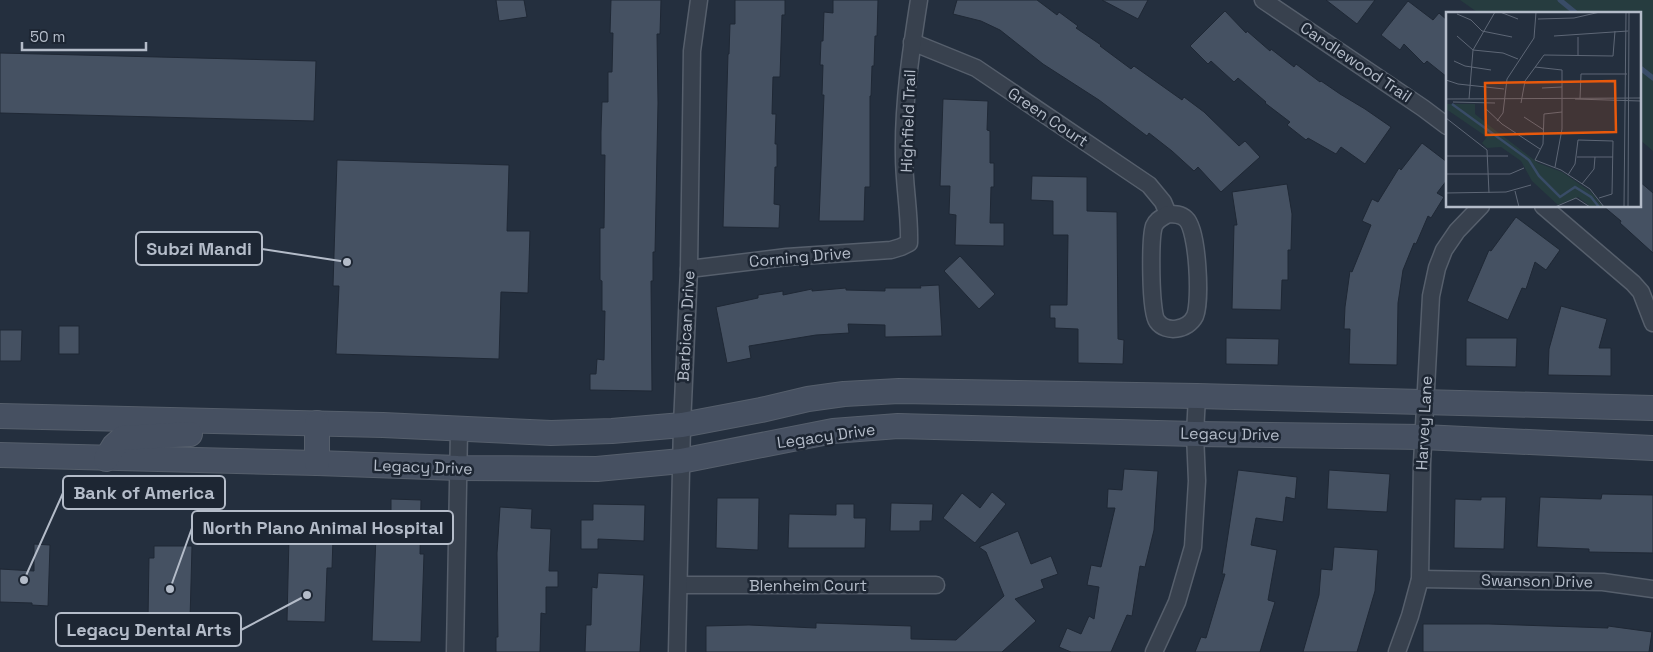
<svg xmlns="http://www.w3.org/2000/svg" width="1653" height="652" viewBox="0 0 1653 652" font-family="'Space Grotesk',sans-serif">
<rect width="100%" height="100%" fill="#242f3e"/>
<path fill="#263c3f" d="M1460 0H1653V151L1639 139V14H1480Z"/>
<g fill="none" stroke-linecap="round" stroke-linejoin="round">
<g stroke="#394c67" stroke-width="5">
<path d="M1560 0 1577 14"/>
<path d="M1639 67 1653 78"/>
</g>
</g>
<g fill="#455162" stroke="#1f2835">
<path d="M496 0H524L527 17 499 21Z"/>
<path d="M611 0H661L660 34H657L658 103 655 252H653V281H651L652 391 590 390V374H596L597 359 604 360 605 311H602V281L600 280V228H604L605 155H601V132L602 102H608V72H612L613 33H610Z"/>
<path d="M735 0H785V15H782L780 77H773L772 114H776L775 144H777V167H775L774 204 780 205 779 228 723 227 728 54H729L730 24H735Z"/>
<path d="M833 0H878L877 36H875L874 66H872L871 96H870V187H865L864 221H819L824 95H822L823 65H820L821 41H823L824 12 833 13Z"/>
<path d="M957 0H1037L1057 15 1059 12 1078 26 1076 28 1101 45 1100 46 1131 69 1134 66 1182 100 1184 97 1204 112 1239 146 1245 141 1260 157 1221 192 1198 167 1194 171 1172 151 1149 133 1147 136 1099 100 1043 64 1000 30 981 21 953 14Z"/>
<path d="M1102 0H1148L1138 19Z"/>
<path d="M1326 0H1375L1357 24Z"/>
<path d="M1408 1 1433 20 1439 13 1447 20V77L1427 61 1424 64 1404 44 1400 50 1381 35Z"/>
<path d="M1225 11 1246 33 1247 31 1270 51 1271 49 1294 67 1296 64 1320 82 1321 81 1340 94 1365 109 1391 127 1365 164 1341 147 1336 154 1308 138 1306 140 1287 125 1290 122 1265 103 1266 102 1238 78 1234 82 1211 61 1208 64 1190 46Z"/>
<path d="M0 53 316 61 314 121 0 113Z"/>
<path d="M943 99 988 101 987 130 990 131V163H994V187H991L990 223H1004V246L955 245 956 215 949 214 950 186H940Z"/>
<path d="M1422 143 1447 162V180L1437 193 1444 197 1431 218 1428 216 1416 244 1414 243 1403 270 1398 303 1397 365 1349 364 1350 329H1344L1345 307 1350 271 1352 272 1371 225 1362 221 1372 199 1378 202 1399 168 1401 170Z"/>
<path d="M337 160 509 165 507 231H530L528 293 501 292 499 359 336 354 339 286H333Z"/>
<path d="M1032 176 1087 177V211L1117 212 1118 339 1124 340 1123 364 1078 363V329L1055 328V318H1050V305H1067L1068 235H1053V201L1031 200Z"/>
<path d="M1639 181 1653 193V253L1620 223 1621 221 1603 206H1639Z"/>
<path d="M1287 184 1292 214 1291 250H1288V280H1282L1281 310 1232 309 1234 225H1237L1232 192Z"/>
<path d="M1516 217 1560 250 1546 270 1535 262 1526 289 1522 288 1508 320 1467 301 1489 250 1491 251Z"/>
<path d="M960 256 995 294 979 309 944 271Z"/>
<path d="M939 285 942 336 885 337V325L848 324 849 333 816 335 749 346 751 358 727 363 716 307 758 298V295L783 291V295L812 289V291L846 288V290L885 291V288H921L920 286Z"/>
<path d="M1561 306 1607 319 1599 348H1611V376L1548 375 1549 349Z"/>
<rect x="59" y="326" width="20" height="28"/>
<path d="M0 330H22L21 361H0Z"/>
<path d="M1226 338 1279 339 1278 365 1226 364Z"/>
<path d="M1466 338H1517L1516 367 1466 366Z"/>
<path d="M1124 469 1158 471 1154 530 1145 567 1140 566 1132 616 1127 615 1111 652H1071L1059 647 1067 628 1081 634 1089 616 1094 619 1099 587 1087 585 1091 565 1101 567 1115 508H1107L1108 489 1122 490Z"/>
<path d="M1238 470 1297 477 1295 499 1286 497 1283 522 1256 518 1251 545 1277 550 1268 600 1275 602 1260 652H1195L1201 637 1206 638 1225 574H1222Z"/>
<path d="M1329 470 1390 474 1387 512 1327 509Z"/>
<path d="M992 492 1006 504 975 543 943 518 962 493 980 508Z"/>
<path d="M1602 494 1653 495V553L1589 552V549L1537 547 1540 497 1601 499Z"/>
<path d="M1481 497H1506L1504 549 1454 548 1455 499 1481 500Z"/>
<path d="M717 498H759L758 550 716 548Z"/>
<path d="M391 499 421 500 420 554H424L421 642 372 641 376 535H373L374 515H391Z"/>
<path d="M891 503 933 504 932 521H920V531H890Z"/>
<path d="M593 504 645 505 644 541 598 539V549H581V520H593Z"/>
<path d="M836 504H854V518H866L865 548H788L789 514 836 515Z"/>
<path d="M500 507 532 509 531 528 551 529 549 571H558V587H546V614L541 613 540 652H496V637H498L497 553Z"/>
<path d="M1018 531 1031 564 1051 556 1058 574 1041 580 1044 588 1015 599 1036 621 1002 652H706V626L749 625 816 628V623L911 626V639L956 640 1004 596 986 552 979 547Z"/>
<path d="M289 537 333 538 332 568H327L325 622 287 621Z"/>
<path d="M34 544 50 545 48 606 32 605V603L0 602V569L34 571Z"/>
<path d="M154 546H192L190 620 148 619 149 558H154Z"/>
<path d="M1334 547 1378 550 1375 591 1357 652H1303L1319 595 1321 569 1332 570Z"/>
<path d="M598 573 644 575 640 652H585L586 625H591L592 587 597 588Z"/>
<path d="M1423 624H1489L1608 628V626L1652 632 1649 652H1423Z"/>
</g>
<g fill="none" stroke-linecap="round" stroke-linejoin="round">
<defs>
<g id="street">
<path d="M1263 0 1423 108 1447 126"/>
<path d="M912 42 976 68 1149 185 1163 202 1168 214"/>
<path d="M1543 206 1633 283 1641 292 1653 323"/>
<path d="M1168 214C1175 214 1181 214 1186 219 1198 230 1201 301 1195 316 1188 330 1166 334 1157 321 1150 312 1150 238 1154 226 1157 219 1162 218 1168 214Z"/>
<path d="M689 269 787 257 891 250 901 247 909 243C910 214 904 185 904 156 903 103 911 51 919 0"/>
<path d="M1420 579 1603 582 1653 589"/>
<path d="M679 585H936"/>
<path d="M455 652 459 430"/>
<path d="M677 652 682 425 689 269 692 51 699 0"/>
<path d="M1154 652 1177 602 1193 547 1197 481 1195 434 1197 396"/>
<path d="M1397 652 1410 616 1420 579 1422 463 1431 296 1437 268 1444 250 1457 231 1481 206"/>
</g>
<g id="secondary">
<path d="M0 416 383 425 551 433 612 431 682 425 761 410 808 399 844 394 899 391 1197 396 1653 408"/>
<path d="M0 455 317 463 458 468 597 469 681 461 833 431 898 426 1195 434 1423 437 1653 448"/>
<path d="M106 459 114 446 123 438 190 434"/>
<path d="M317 463V423"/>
</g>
</defs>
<use href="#street" stroke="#565f6c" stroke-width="19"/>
<use href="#secondary" stroke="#565f6c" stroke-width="26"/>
<use href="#street" stroke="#38414e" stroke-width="16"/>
<use href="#secondary" stroke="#465061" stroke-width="24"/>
</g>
<g text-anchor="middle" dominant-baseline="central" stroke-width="5" stroke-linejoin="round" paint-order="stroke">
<g font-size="16" fill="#b4bcc9" stroke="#1d2633">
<text transform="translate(1356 62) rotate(34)">Candlewood Trail</text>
<text transform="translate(1048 117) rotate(34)">Green Court</text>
<text transform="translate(908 121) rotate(-88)">Highfield Trail</text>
<text transform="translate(800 257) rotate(-5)">Corning Drive</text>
<text transform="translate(686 326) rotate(-87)">Barbican Drive</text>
<text transform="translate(1424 423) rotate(-87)">Harvey Lane</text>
<text transform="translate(1230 434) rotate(1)">Legacy Drive</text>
<text transform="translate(826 436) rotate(-8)">Legacy Drive</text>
<text transform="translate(423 467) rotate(2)">Legacy Drive</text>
<text transform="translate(1537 581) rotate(1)">Swanson Drive</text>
<text x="808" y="585">Blenheim Court</text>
</g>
</g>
<g transform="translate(1446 12)">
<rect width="195" height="195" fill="#242f3e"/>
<path d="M0 92H29V102L49 118 92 151 116 160 145 180 157 195H145L132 185 112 193 86 169 75 149 55 135 41 136 36 131 41 125 0 97Z" fill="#263c3f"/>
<path fill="none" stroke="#394c67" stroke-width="2.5" d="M6 92 83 148 93 164 114 185 129 175 145 185 153 195"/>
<path fill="none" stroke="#5e6776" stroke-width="1" d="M54 0 72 7M11 2 25 8 36 19 66 25M92 7 128 6 154 0M11 24 27 38 57 41 72 47M108 24 182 19M132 44V25M8 49 19 54 45 58M89 55 116 58V117L109 155M0 68 12 72 58 77M96 76 116 75M0 87 195 86M23 87 27 38 49 0M129 87 195 89M134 87 135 62H181M7 90 49 91M75 91 79 69 98 43 167 44 169 19M39 96 56 112 94 137M116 100 98 102 97 132 89 148 115 158 144 177 158 195M78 105 98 118M0 106 41 138 43 181M51 109 57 101 61 67 88 26 90 0M195 129V162M0 144H62M131 145H167M0 162H64L78 156M122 163 129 152 132 128 167 129 166 182 153 186M136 172 148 157 149 145M69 179 73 195M0 181 60 180 85 173M109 195 130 186 144 195M178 195 180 0M182 195 183 0"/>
<path fill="#e8590c" fill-opacity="0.15" stroke="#e8590c" stroke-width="2.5" d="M169 69 170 120 40 123 39 71Z"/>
<rect width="195" height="195" fill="none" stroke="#b4bcc9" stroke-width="2.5"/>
</g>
<path fill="none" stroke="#b4bcc9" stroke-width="2" d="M347 262L262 249M24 580L63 493M170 589L192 528M307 595L241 630"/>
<g fill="#b4bcc9" stroke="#1d2633" stroke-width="2">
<circle cx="347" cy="262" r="5"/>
<circle cx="24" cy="580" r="5"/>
<circle cx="170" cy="589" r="5"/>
<circle cx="307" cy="595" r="5"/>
</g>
<g fill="#1d2633" stroke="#b4bcc9" stroke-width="2">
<rect x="136" y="232" width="126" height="33" rx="5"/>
<rect x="63" y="476" width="162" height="33" rx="5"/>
<rect x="192" y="511" width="261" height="33" rx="5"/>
<rect x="56" y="613" width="185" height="33" rx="5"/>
</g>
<g font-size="18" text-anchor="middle" font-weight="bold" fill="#b4bcc9">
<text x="199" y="255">Subzi Mandi</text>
<text x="144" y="499">Bank of America</text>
<text x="323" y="534">North Plano Animal Hospital</text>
<text x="149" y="636">Legacy Dental Arts</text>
</g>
<path d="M22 42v8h124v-8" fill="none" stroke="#b4bcc9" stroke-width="2.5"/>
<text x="30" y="42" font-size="15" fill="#b4bcc9" stroke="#1d2633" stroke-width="4" paint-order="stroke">50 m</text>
</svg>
